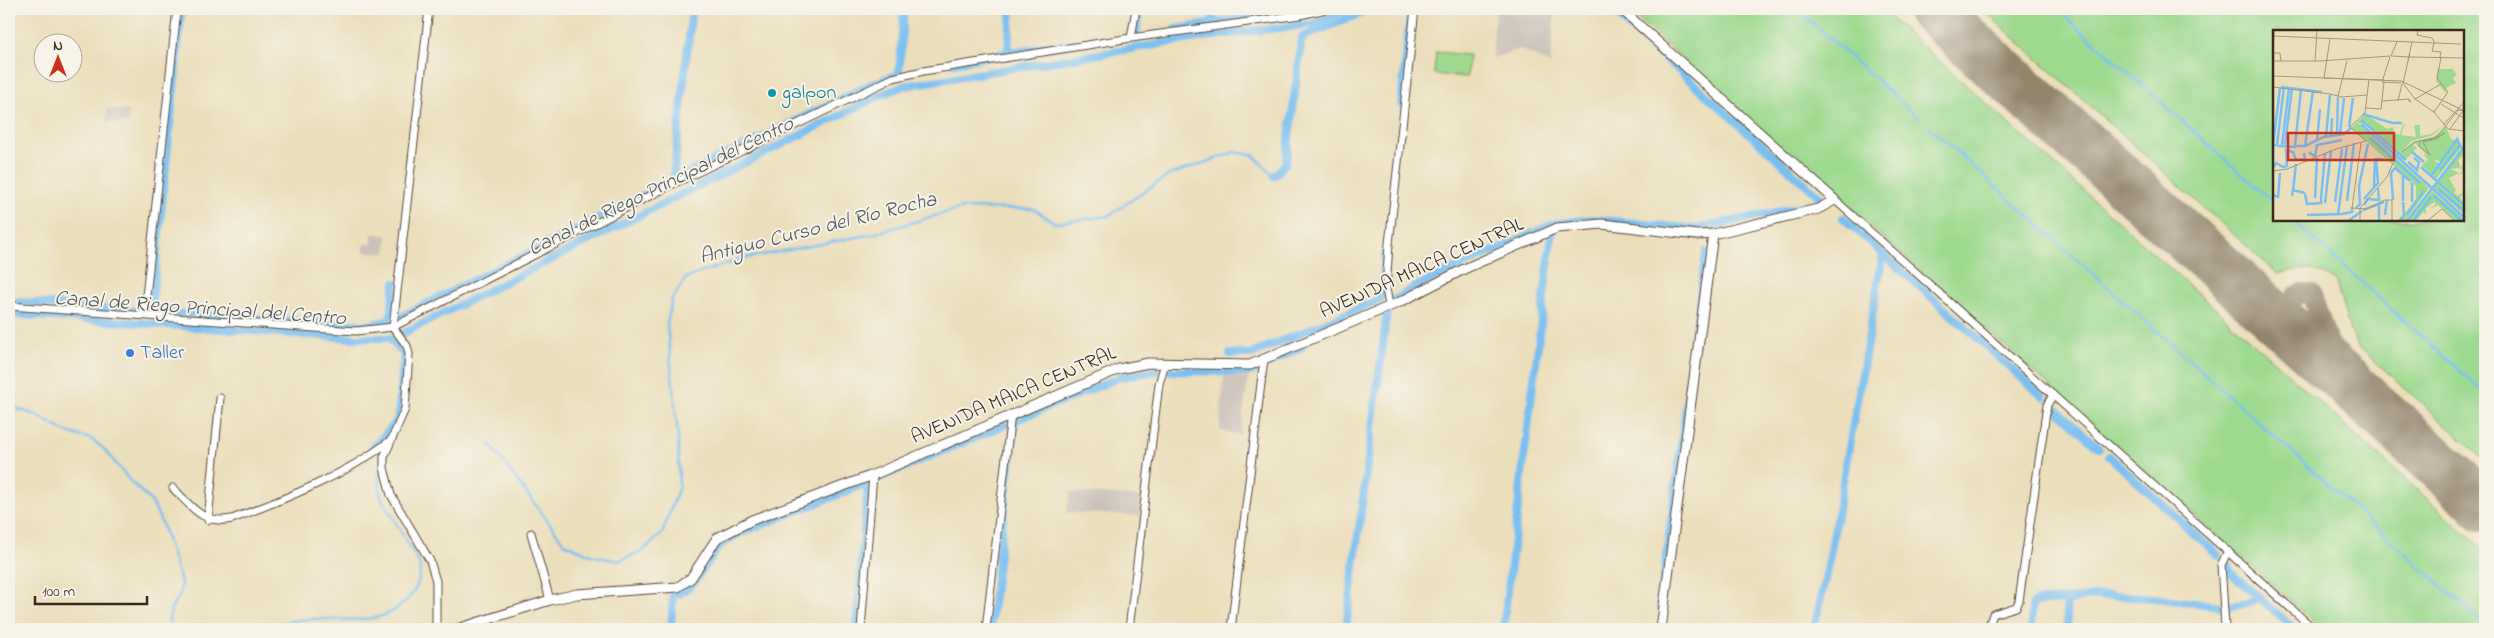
<svg xmlns="http://www.w3.org/2000/svg" width="2494" height="638" viewBox="0 0 2494 638" font-family="'Indie Flower',sans-serif">
<rect width="100%" height="100%" fill="#f7f3e8"/>
<filter id="ink" filterUnits="userSpaceOnUse"><feTurbulence type="fractalNoise" baseFrequency=".02" numOctaves="2"/><feDisplacementMap in="SourceGraphic" scale="10" xChannelSelector="R" yChannelSelector="G"/><feConvolveMatrix kernelMatrix="1 2 1 2 8 2 1 2 1" color-interpolation-filters="sRGB"/></filter>
<filter id="wash" filterUnits="userSpaceOnUse"><feTurbulence type="fractalNoise" baseFrequency=".0096" numOctaves="4" result="noise"/><feDisplacementMap in="SourceGraphic" scale="20" xChannelSelector="R" yChannelSelector="G"/><feGaussianBlur stdDeviation="1.12" result="paint"/><feColorMatrix in="noise" values="0 0 0 0 0 0 0 0 0 0 0 0 0 0 0 0 0 1.4 0 .05"/><feComposite in="paint" operator="in"/></filter>
<g filter="url(#wash)">
<rect width="100%" height="100%" fill="#ebdeba"/>
<g fill="#ccc2b9">
<path d="M1496 9H1555L1550 64 1521 49 1492 58Z"/>
<path d="M107 109 129 111 128 123 106 122Z"/>
<path d="M372 234 387 235 386 253 364 252V244H372Z"/>
<path d="M1224 371 1249 372 1240 435 1220 430Z"/>
<path d="M1070 492 1141 497 1140 516 1067 512Z"/>
</g>
<g fill="#9dda8f" stroke="#6c8256" fill-rule="evenodd">
<path d="M1627 9H1881L2485 551V629H2322Z"/>
<path d="M1982 9H2469V13L2485 16V460L2358 346 2350 331 2336 282C2319 266 2299 268 2278 274ZM2274 31H2463V220H2274Z"/>
<path d="M1436 52 1469 55 1467 77 1434 74Z"/>
</g>
<g fill="none" stroke-linecap="round" stroke-linejoin="round">
<g stroke="#79bff1" stroke-width="2.5">
<path d="M1797 9 1919 118"/>
<path d="M2057 9 2274 203"/>
<path d="M1929 127 2485 625"/>
<path d="M2292 220 2485 393"/>
<path d="M9 406 36 415 66 432 91 439 103 448 131 482 152 502 162 524 181 582 180 594 171 609 169 620 171 629"/>
<path d="M490 444 564 543 591 555 618 561 641 552 662 534 679 486 678 436 667 324 672 299 686 278 741 259 873 234 962 208 1034 209 1055 223 1108 216 1169 175 1235 152 1253 155 1274 176"/>
<path d="M262 629C277 625 292 619 308 619 344 617 385 630 411 595 419 585 422 575 419 563L381 497 378 474"/>
</g>
<g stroke="#79bff1" stroke-width="8">
<path d="M182 9 151 312 367 325 391 320"/>
<path d="M1212 22 1214 9"/>
<path d="M1175 29 1274 14"/>
<path d="M1136 36 1140 9"/>
<path d="M1008 52 1011 9"/>
<path d="M954 63 1008 52 1071 44"/>
<path d="M1401 104 1411 9"/>
<path d="M1274 176 1286 163 1302 37 1360 14 1366 9"/>
<path d="M673 180 692 9"/>
<path d="M670 182 869 85 899 74 904 9"/>
<path d="M1843 218 2043 397"/>
<path d="M1394 300 1419 285 1553 224 1592 219 1696 229 1818 203 1820 197 1610 9"/>
<path d="M9 301 138 311"/>
<path d="M9 314 352 338H389L404 354 398 420 372 449"/>
<path d="M402 316 654 190"/>
<path d="M390 321 395 283"/>
<path d="M404 333 883 94 904 86 1203 37 1314 24 1348 9"/>
<path d="M1230 354H1251L1381 299 1385 254"/>
<path d="M1270 363 1302 347"/>
<path d="M1170 371 1249 372 1259 369"/>
<path d="M2054 407 2099 448"/>
<path d="M1014 421 1121 377 1156 371"/>
<path d="M2109 456 2218 555"/>
<path d="M878 478 1005 425"/>
<path d="M2228 565 2230 572 2295 629"/>
<path d="M679 594 692 585 720 545 736 535 868 483 856 629"/>
<path d="M2229 606 2253 602 2259 597"/>
<path d="M1660 607 1706 252"/>
<path d="M671 629 673 595"/>
<path d="M990 629 1015 421"/>
<path d="M1346 629 1387 312"/>
<path d="M1503 629 1552 233"/>
<path d="M1814 629 1829 561 1883 254"/>
<path d="M2031 629 2032 606 2035 602 2073 599"/>
<path d="M2068 629 2066 604C2089 585 2188 603 2220 606"/>
</g>
<path stroke="#93846c" stroke-width="20" d="M2296 296 2301 293H2311L2339 374"/>
<path stroke="#93846c" stroke-width="51" d="M1932 9 2485 506"/>
</g>
</g>
<g filter="url(#ink)">
<g fill="none" stroke-linecap="round" stroke-linejoin="round">
<defs>
<g id="minor">
<path d="M429 9 393 327 407 346 409 354 405 409 384 457V468L391 495 430 561 436 581V629"/>
<path d="M1131 38 1136 9"/>
<path d="M1835 200 2314 629"/>
<path d="M1389 305 1386 289 1389 244 1415 9"/>
<path d="M9 306 356 331 393 327 673 184 893 78 923 71 1131 38 1300 15 1326 9"/>
<path d="M144 315 177 9"/>
<path d="M173 488C192 507 203 525 232 519 285 499 346 475 391 440"/>
<path d="M208 520 220 398"/>
<path d="M531 533 550 600"/>
<path d="M2225 626 2221 565 2228 551"/>
<path d="M861 629 873 475"/>
<path d="M986 629 1011 414"/>
<path d="M1129 629 1159 384 1165 363"/>
<path d="M1231 629 1264 359"/>
<path d="M1988 629 1993 614 2016 607 2019 601 2047 405 2053 395"/>
</g>
<g id="tertiary">
<path d="M457 629 550 600 577 594 678 587 691 578 717 538 725 534 752 520 873 475 1119 369 1148 363 1250 365 1400 302 1464 269 1557 228 1602 224 1697 235 1713 234 1818 209 1835 200 1621 9"/>
<path d="M1661 629 1713 234"/>
</g>
</defs>
<use href="#minor" stroke="#554535" stroke-width="9"/>
<use href="#tertiary" stroke="#554535" stroke-width="11"/>
<use href="#minor" stroke="#fff" stroke-width="7"/>
<use href="#tertiary" stroke="#fff" stroke-width="9"/>
</g>
</g>
<circle fill="#0f9aa8" stroke="#f7f3e8" stroke-width="2" cx="772" cy="93" r="5"/>
<circle fill="#3f7fe0" stroke="#f7f3e8" stroke-width="2" cx="130" cy="353" r="5"/>
<g text-anchor="middle" dominant-baseline="central" stroke-width="4" stroke-linejoin="round" paint-order="stroke">
<g font-size="20" fill="#0d838f" stroke="#f7f3e8" text-anchor="start">
<text x="782" y="93">galpon</text>
</g>
<g font-size="20" fill="#3b2a1e" stroke="#f7f3e8">
<text transform="translate(1422 269) rotate(-24)">AVENIDA MAICA CENTRAL</text>
<text transform="translate(1014 396) rotate(-23)">AVENIDA MAICA CENTRAL</text>
</g>
<g font-size="20" fill="#366cbe" stroke="#f7f3e8" text-anchor="start">
<text x="140" y="353">Taller</text>
</g>
<g font-size="21" font-style="italic" fill="#4e575d" stroke="#f7f3e8">
<text transform="translate(661 187) rotate(-26)">Canal de Riego Principal del Centro</text>
<text transform="translate(818 229) rotate(-14)">Antiguo Curso del Río Rocha</text>
<text transform="translate(200 309) rotate(4)">Canal de Riego Principal del Centro</text>
</g>
</g>
<g transform="translate(2273 30)">
<rect width="191" height="191" fill="#ebdeba"/>
<path d="M165 39H180L184 45 180 48 183 53 173 58V63L163 51ZM92 84 114 99 120 97 121 104H127L130 94 132 93 128 105 143 107 141 95H147V106L158 104 172 95 158 106 138 111 129 122 140 112 160 107 173 97 178 109 182 110 169 131 161 130 167 135 159 145 149 135 155 130 151 125 152 124 157 128 142 113 140 115 144 118 131 131 91 93H85L156 158 132 191H126L143 169V156L139 152 135 156 138 151 78 98ZM185 109 188 118 163 149 159 146ZM191 117V125L185 130 188 139 189 135H191V142L185 146 190 140 185 138 177 139 186 143 176 148 183 160 181 163 185 166 191 161 187 168 191 174 166 151ZM164 153 191 177V184L161 158ZM159 161 192 189 191 191H183L165 175 157 179 163 174 161 172 153 178V184L150 182 143 191H135Z" fill="#9dda8f"/>
<path fill="none" stroke="#79bff1" stroke-width="2.5" d="M8 57 49 62M28 60 22 116H32L40 61M90 84 119 93H129M88 90 101 101M88 94 192 188M76 97 80 68M101 102 133 130M64 104 65 67M67 104 71 68M58 105 59 88M52 107 71 104 78 98M97 108 147 153M44 111 47 79M0 115H4L11 57M0 115 7 58M9 115 16 58M12 115 19 58M5 116 23 117M32 116 53 106 57 65M36 122 42 127 44 115 69 110M139 122 151 132M135 132 144 140 146 132 141 128M148 137 192 176M0 138 3 133 10 137 14 136 13 120 20 122 23 130 32 129 31 123M167 140 187 115 184 110M130 145V171M159 145 184 109 189 119M139 153V172M101 157 102 128M165 159 192 182M20 160 23 134M32 164 34 174 48 173V169M0 165 5 167 7 143M160 165 189 191M19 166 20 160 32 163M42 168 44 128M48 169 52 123M91 169 105 153 103 129H110M120 170 118 143 122 138 137 151M74 171 81 113M62 172 69 119M52 173 58 121M91 175 95 169 106 170 105 158M83 178 87 174 86 156 95 114M90 180 111 172M134 184 151 161M34 185 69 184 79 182V177M65 185 74 116M112 185 114 170M141 190 158 167M75 191 89 181M106 191V175M126 191 131 185 130 172M134 191 192 116"/>
<path fill="none" stroke="#a5967c" stroke-width="1" d="M1 1 0 23H7L8 31M0 6 162 13 159 8 144 5 145 1M57 9 51 48 111 50M124 12 118 26 136 27 130 53M161 13 159 21 168 22 167 27M162 13 188 14M137 24 136 27 192 28M117 27 109 52 128 53M135 30 139 12M0 31H47L117 26M42 31 44 1M0 46 128 51 192 81M129 52 142 69 161 82 175 99 192 101M0 57 57 64M57 64 69 67 94 65M65 66 74 31M142 69 168 54M109 71 136 69 138 72 135 70M125 71 129 54M168 74 192 89M93 78 108 79 111 52M161 82 175 62 164 48 168 28M171 94 192 71M177 99 192 78M171 103 162 109 147 111 146 116 157 125 150 112 163 109 172 103M93 111 77 97 92 83 96 49M88 113 79 178 94 179 112 170H119V191M129 122 142 112 164 107 185 80 192 81M0 141 14 139 63 119 93 111M87 191V178L114 147 120 133M154 191 169 179 182 191"/>
<path fill="#c8321e" fill-opacity="0.15" stroke="#c8321e" stroke-width="2.5" d="M15 103H121V130H15Z"/>
<rect width="191" height="191" fill="none" stroke="#3b2a1e" stroke-width="2.5"/>
</g>
<rect width="2494" height="638" fill="none" stroke="#f7f3e8" stroke-width="30"/>
<g transform="translate(58 58)"><circle r="24" fill="#f7f3e8" stroke="#aca397"/>
<path d="M0-4L9 19L0 12L-9 19Z" fill="#c8321e"/>
<text y="-8" font-size="14" font-weight="bold" text-anchor="middle" fill="#3b2a1e">N</text>
</g>
<path d="M35 596v8h112v-8" fill="none" stroke="#3b2a1e" stroke-width="2.5"/>
<text x="42" y="596" font-size="15" fill="#3b2a1e" stroke="#f7f3e8" stroke-width="4" paint-order="stroke">100 m</text>
</svg>
